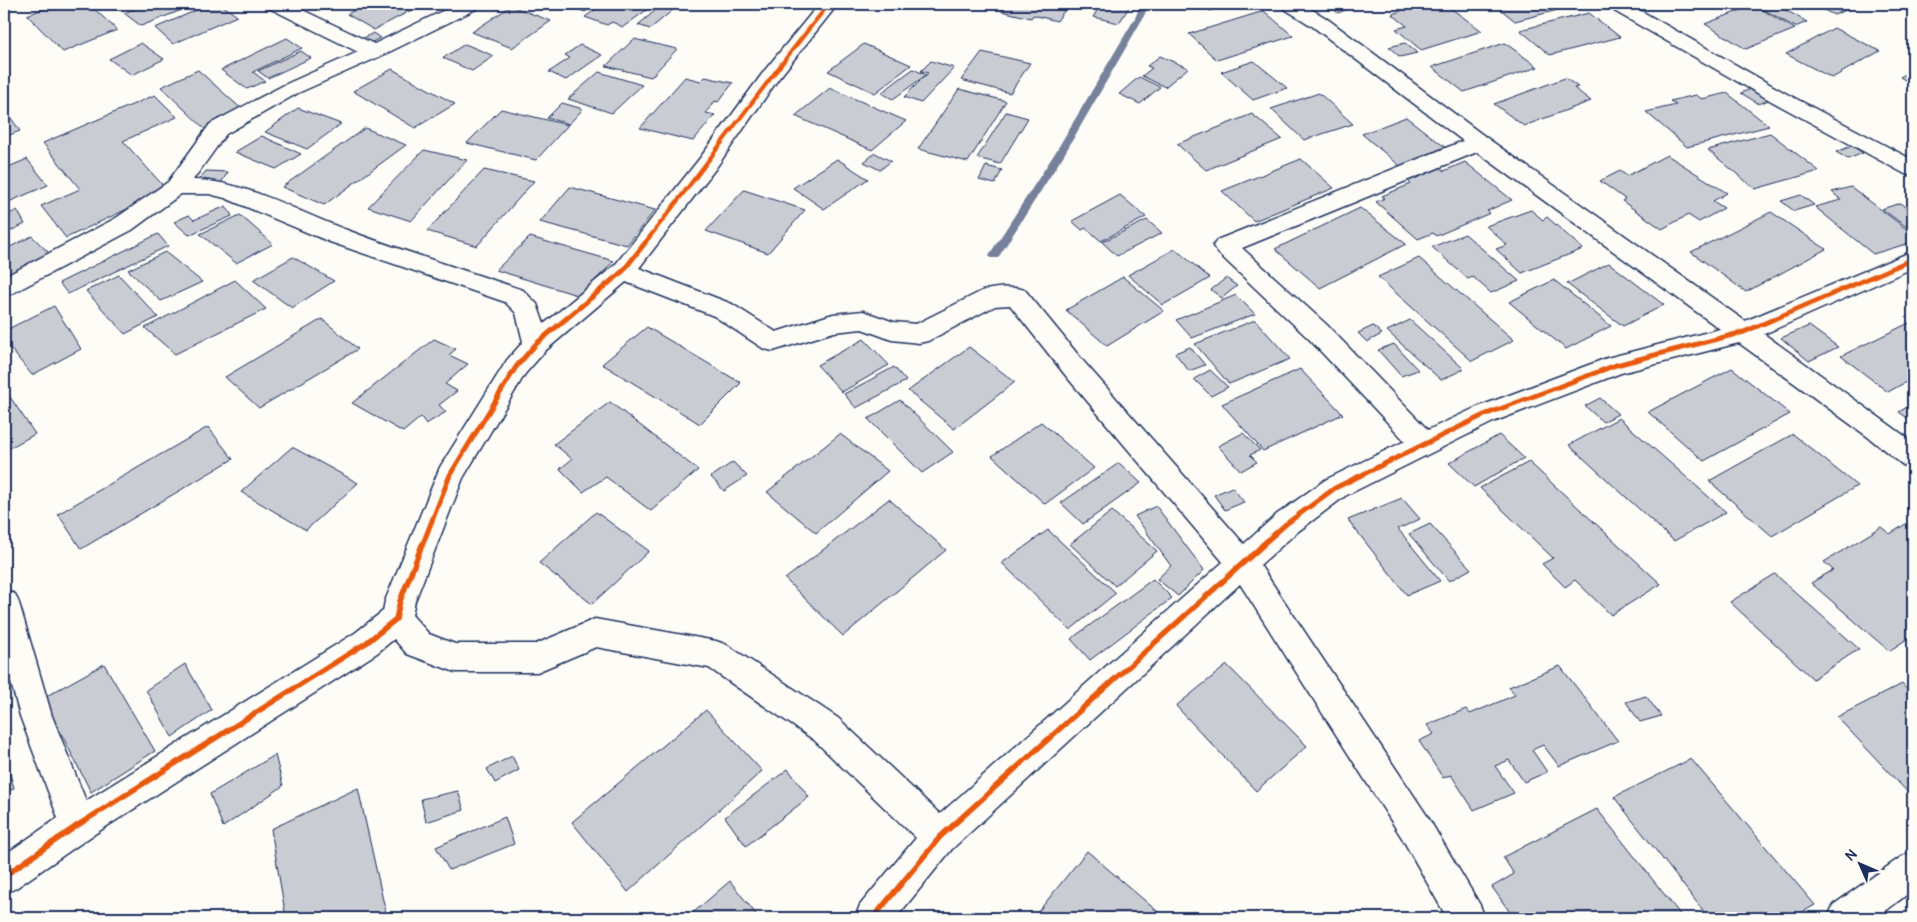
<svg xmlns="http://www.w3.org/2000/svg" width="1917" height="922" viewBox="0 0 1917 922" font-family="Pangolin,sans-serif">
<rect width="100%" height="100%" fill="#fdfcf7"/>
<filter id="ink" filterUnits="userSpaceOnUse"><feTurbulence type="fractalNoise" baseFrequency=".02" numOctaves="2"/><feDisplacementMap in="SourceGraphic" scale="10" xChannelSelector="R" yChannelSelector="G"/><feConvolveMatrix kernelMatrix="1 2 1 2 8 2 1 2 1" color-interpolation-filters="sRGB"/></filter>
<g filter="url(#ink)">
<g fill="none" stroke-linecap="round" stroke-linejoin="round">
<path fill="#76819c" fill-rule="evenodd" d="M1141 4H1149L1143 18 1065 153 998 258H990L989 255 1055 153 1135 18Z"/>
</g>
<g fill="#c9ccd3" stroke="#1b2f5e">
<path d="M57 4H89L117 30 63 52 27 15Z"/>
<path d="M106 4H128L113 10Z"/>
<path d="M147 4H197L141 26 124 13Z"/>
<path d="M211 4H221L237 16 173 44 155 28Z"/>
<path d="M367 4H423L374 30 347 14Z"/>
<path d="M563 4H598L585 12Z"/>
<path d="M603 4H655L623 27 612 22 607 25 585 17Z"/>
<path d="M663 4H680L650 29 638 25Z"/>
<path d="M1006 4H1069L1057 21 1033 15 1031 18 1001 11Z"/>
<path d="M1085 4H1131L1119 23 1093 17 1098 9 1083 6Z"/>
<path d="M1201 4H1228L1210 11Z"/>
<path d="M1326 4H1344L1350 8 1338 13Z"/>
<path d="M1404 4H1445L1482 31 1421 50 1396 29 1407 26 1392 14 1401 11 1395 7Z"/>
<path d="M1494 4H1581L1515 21Z"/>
<path d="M1754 4H1775L1807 22 1795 27Z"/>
<path d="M1812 4H1851L1855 6 1834 15Z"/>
<path d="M1754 5 1795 29 1746 49 1705 24Z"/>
<path d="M511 6 551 21 512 48 472 32Z"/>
<path d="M1264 11 1293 36 1217 60 1189 34Z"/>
<path d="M1589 13 1620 37 1550 55 1520 30Z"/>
<path d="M1834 28 1880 51 1832 78 1786 54Z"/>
<path d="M373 33 380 38 368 44 362 39Z"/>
<path d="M287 38 302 48 253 72 265 81 247 89 221 70Z"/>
<path d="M634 39 677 49 651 77 606 66Z"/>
<path d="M141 43 164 59 132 75 109 59Z"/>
<path d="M1405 43 1417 53 1400 57 1389 47Z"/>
<path d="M1505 43 1538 67 1464 92 1432 67Z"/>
<path d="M465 44 494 56 472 71 443 58Z"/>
<path d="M864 44 911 65 875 93 828 71Z"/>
<path d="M580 45 602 55 566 80 549 72 570 58 565 55Z"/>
<path d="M301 51 311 58 268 78 258 71Z"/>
<path d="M982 52 1030 63 1010 93 961 80Z"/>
<path d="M1160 56 1188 68 1165 87 1142 76 1152 68 1147 66Z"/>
<path d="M931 61 954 68 921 103 904 97 928 73 921 71Z"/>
<path d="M1254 61 1287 88 1253 100 1221 72Z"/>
<path d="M392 69 455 104 415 128 353 91Z"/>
<path d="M913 69 926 75 893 99 881 93Z"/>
<path d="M198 70 245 112 206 130 161 87Z"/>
<path d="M1913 70V85L1900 77Z"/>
<path d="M599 72 642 85 612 113 568 99Z"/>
<path d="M685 77 701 81 705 77 733 83 718 102 715 101 706 113 715 115 693 141 640 128Z"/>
<path d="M1139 77 1160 87 1140 104 1119 94Z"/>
<path d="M1565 78 1578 87 1574 88 1591 101 1524 126 1494 104Z"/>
<path d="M830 88 906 121 872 150 795 116Z"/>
<path d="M1753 88 1771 99 1759 104 1741 93Z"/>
<path d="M959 89 1006 101 968 162 918 149Z"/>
<path d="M1319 93 1353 124 1304 140 1271 109Z"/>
<path d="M1727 93 1769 126 1687 147 1646 112 1676 105 1670 101 1696 95 1702 99Z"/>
<path d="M155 95 177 117 123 141 167 190 66 238 41 206 80 189 43 143Z"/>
<path d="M562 103 583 109 569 124 547 118Z"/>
<path d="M4 108 20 131 4 137Z"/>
<path d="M298 108 341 124 307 149 265 132Z"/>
<path d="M501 109 568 125 536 160 467 143Z"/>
<path d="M1006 112 1028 118 1000 164 977 158Z"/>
<path d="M1252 114 1282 139 1206 170 1177 144Z"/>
<path d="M1406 117 1445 147 1400 166 1362 134Z"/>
<path d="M365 128 406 145 324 205 282 187Z"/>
<path d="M1770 133 1819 171 1755 189 1708 150Z"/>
<path d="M262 136 301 154 276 169 235 152Z"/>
<path d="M1852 146 1863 153 1848 159 1836 152Z"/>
<path d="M424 150 467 160 411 221 368 207Z"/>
<path d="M875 153 891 161 880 170 864 162Z"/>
<path d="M1667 155 1727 193 1713 201 1724 208 1699 222 1688 215 1662 229 1622 201 1625 199 1600 181 1620 171 1627 176Z"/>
<path d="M27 159 48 185 4 204V169Z"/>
<path d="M837 159 868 179 824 209 793 188Z"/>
<path d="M1301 159 1334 188 1254 221 1222 191Z"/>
<path d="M1465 162 1512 200 1487 211 1490 213 1436 236 1433 233 1418 239 1376 202 1385 198 1382 196 1411 184 1408 181 1440 168 1444 171Z"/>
<path d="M986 166 1002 170 995 184 979 180Z"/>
<path d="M484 170 534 181 477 246 427 231Z"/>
<path d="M206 171 228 172 221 183H196Z"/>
<path d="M570 187 655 210 627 245 540 222Z"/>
<path d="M1851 187 1913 234V242L1873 254 1815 207 1841 200 1832 192Z"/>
<path d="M744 190 805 210 768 253 706 231Z"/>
<path d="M1120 195 1146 217 1101 241 1086 228 1082 230 1072 221Z"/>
<path d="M1801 195 1814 205 1794 211 1781 201Z"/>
<path d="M1900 203 1913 213V226L1908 228 1882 209Z"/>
<path d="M226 206 232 216 189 235 174 222 189 215 194 220Z"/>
<path d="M1360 208 1406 244 1320 288 1275 249Z"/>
<path d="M17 210 25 224 4 234V217Z"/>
<path d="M1531 210 1543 220 1547 217 1583 249 1522 273 1496 249 1507 245 1486 226Z"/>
<path d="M1771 212 1826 249 1746 292 1691 252Z"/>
<path d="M240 215 273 244 236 263 200 234Z"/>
<path d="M1147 220 1162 233 1117 256 1102 242Z"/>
<path d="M158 234 168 246 68 294 59 283Z"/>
<path d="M1465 234 1519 281 1491 293 1473 277 1468 279 1432 247Z"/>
<path d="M32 236 54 258 4 283V250Z"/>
<path d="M530 237 614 261 580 296 496 270Z"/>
<path d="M1175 249 1210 278 1163 305 1128 275Z"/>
<path d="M165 252 202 282 161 301 128 270Z"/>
<path d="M293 257 334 281 292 308 253 280Z"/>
<path d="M1419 258 1514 340 1472 361 1378 277Z"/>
<path d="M1609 263 1664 305 1623 326 1567 284Z"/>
<path d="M119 275 158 317 125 334 86 291Z"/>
<path d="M1123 277 1164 311 1107 346 1066 310Z"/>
<path d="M1226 278 1237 286 1222 298 1211 290Z"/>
<path d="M235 280 266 309 175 354 145 328Z"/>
<path d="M1554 280 1611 326 1566 349 1509 302Z"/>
<path d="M1236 295 1255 314 1192 338 1176 320Z"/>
<path d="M54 306 81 349 32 375 4 341V331Z"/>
<path d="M322 319 358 349 259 408 225 377Z"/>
<path d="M1255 320 1290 359 1229 384 1195 344Z"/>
<path d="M1410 320 1464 369 1441 380 1387 331Z"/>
<path d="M1913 321V378L1888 392 1841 356Z"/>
<path d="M1373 326 1382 334 1367 342 1358 333Z"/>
<path d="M1809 326 1838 347 1809 361 1781 338Z"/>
<path d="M647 327 741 383 700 424 602 364Z"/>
<path d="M434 339 456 349 449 355 468 364 445 384 457 391 439 405 446 412 426 424 421 417 403 432 352 403Z"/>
<path d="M864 339 889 365 842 392 817 365Z"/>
<path d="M1394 344 1418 370 1401 376 1378 350Z"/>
<path d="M969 347 1015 382 954 429 908 391Z"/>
<path d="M1190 347 1205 365 1189 371 1175 353Z"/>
<path d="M894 367 906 381 856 408 844 394Z"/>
<path d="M1732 368 1790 414 1704 461 1648 412Z"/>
<path d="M1300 369 1343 414 1263 451 1222 404Z"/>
<path d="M1210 370 1228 387 1211 396 1194 379Z"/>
<path d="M4 388 35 434 4 451Z"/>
<path d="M1600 398 1618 414 1603 422 1585 406Z"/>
<path d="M900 400 953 452 922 473 868 419Z"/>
<path d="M610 402 698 470 651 511 606 477 583 492 560 469 572 459 554 444Z"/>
<path d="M1913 403V422L1899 412Z"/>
<path d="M1619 418 1726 512 1674 541 1569 445Z"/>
<path d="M1041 422 1094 468 1045 504 992 456Z"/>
<path d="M208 427 233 459 81 549 58 514Z"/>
<path d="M1243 433 1260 450 1250 455 1257 462 1241 471 1218 446Z"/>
<path d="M840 434 888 471 816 533 767 492Z"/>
<path d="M1793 434 1857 486 1772 536 1709 481Z"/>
<path d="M1499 435 1524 458 1474 487 1449 463Z"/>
<path d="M292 447 358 483 306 530 241 492Z"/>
<path d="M733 462 747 476 724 491 711 477Z"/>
<path d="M1529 462 1661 584 1611 615 1575 580 1565 587 1542 564 1553 558 1480 488Z"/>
<path d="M1119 463 1141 483 1083 524 1061 503Z"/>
<path d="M1232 487 1244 502 1225 510 1214 495Z"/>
<path d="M1402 498 1420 519 1398 529 1440 581 1407 595 1348 520Z"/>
<path d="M889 499 946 550 843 636 785 579Z"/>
<path d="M1156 506 1204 570 1178 596 1157 579 1171 566 1135 516Z"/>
<path d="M1112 511 1157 551 1115 586 1070 544Z"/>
<path d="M596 512 649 551 592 604 539 563Z"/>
<path d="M1912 520 1913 635 1889 651 1811 583 1833 570 1824 562 1881 527 1890 534Z"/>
<path d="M1430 524 1471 569 1449 581 1409 534Z"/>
<path d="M1048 530 1116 593 1070 630 1002 563Z"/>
<path d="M1775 574 1859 649 1813 679 1730 602Z"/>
<path d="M1153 579 1172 598 1090 660 1071 639Z"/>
<path d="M104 664 155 751 91 792 43 698Z"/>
<path d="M185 664 212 710 172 737 146 690Z"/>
<path d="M1227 665 1307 746 1256 791 1176 706Z"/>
<path d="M1560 666 1618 741 1559 766 1543 745 1532 750 1547 772 1524 782 1509 760 1495 766 1514 793 1474 810 1451 775 1443 778 1419 741 1434 734 1427 725 1466 709 1470 714 1515 695 1509 687Z"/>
<path d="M1902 684 1913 696V798L1837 717Z"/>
<path d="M1646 696 1661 716 1640 722 1626 702Z"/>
<path d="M706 710 762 771 628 892 572 822Z"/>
<path d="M4 752 14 788 4 794Z"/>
<path d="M275 755 283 786 223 827 210 794Z"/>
<path d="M512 756 519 770 495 783 487 769Z"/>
<path d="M1691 759 1815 905 1792 918H1726L1724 915 1718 918H1709L1614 797Z"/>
<path d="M788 769 809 797 746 846 725 817Z"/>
<path d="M358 788 387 918H286L271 829Z"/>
<path d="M458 791 464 810 426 822 421 799Z"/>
<path d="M1597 809 1683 918H1514L1492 887 1514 874 1503 857Z"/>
<path d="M505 817 514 844 449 870 436 847Z"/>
<path d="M1087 851 1165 918H1033Z"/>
<path d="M730 881 759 918H687Z"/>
</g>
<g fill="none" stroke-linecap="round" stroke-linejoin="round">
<defs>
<g id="street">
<path d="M267 4H290L374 44 457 4H480L478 8 381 56 298 93 226 134 193 180C245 180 298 213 347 230 405 252 464 270 523 290L537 304 544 324 615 265 700 158 765 70 819 4H838L779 78 716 168 639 268 732 304 776 332 833 314 863 311 894 322 916 324 982 291C996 287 1011 286 1025 290L1084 362 1244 544 1276 515 1325 480 1405 441 1309 339 1217 252 1213 246 1217 240 1463 141 1312 26 1283 8 1281 4H1303L1326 18 1487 138 1745 321 1913 251V268L1764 334 1913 442V468L1903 465 1868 437 1739 343 1621 373 1493 422 1345 496 1296 533 1260 565 1426 814 1480 905 1485 918H1447L1402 838 1240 584 952 849 896 918H855L860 905 916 838 814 740 709 668 596 647 537 672H455L407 654 394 639 377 653 90 837 16 888 4 894V855L58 818 20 716 4 657V590L15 594 19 603 52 716 86 801 355 633 383 611 385 601 440 467 507 360 523 342 516 313 505 302 330 242 225 198 209 194H181L132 230 13 293 4 296V277L116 218 168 182 210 124 284 85 358 52 269 8ZM1477 152 1720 329 1607 358 1475 408 1428 430 1327 325 1242 248ZM626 282 714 316 764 349 773 351 834 332 862 329 892 340 919 343 928 341 995 306 1010 305 1066 376 1223 562 940 814 838 718 727 645 716 641 595 619 536 644H455L429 634 412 615 415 601 463 478 525 374 545 351Z"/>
<path d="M1607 4H1629L1787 94 1913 160V176L1905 174 1773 102 1609 8Z"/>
<path d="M1913 851V890L1876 918H1828L1833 905 1901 857Z"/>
</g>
</defs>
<use href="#street" stroke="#1b2f5e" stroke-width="3"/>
<use href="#street" fill="#fdfcf7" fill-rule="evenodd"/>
<defs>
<path id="cycleway-far2" d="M644 244C707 165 765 82 829 4"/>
<g id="cycleway-far1">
<path d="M422 546 450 475 516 367 536 344 623 271 645 243"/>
<path d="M1261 546 1286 524 1335 488 1484 415 1616 365 1744 332 1913 259"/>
</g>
<g id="cycleway">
<path d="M4 876 78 825 366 643 396 619 400 601 422 545"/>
<path d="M873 918 940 837 1263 545"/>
</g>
</defs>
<use href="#cycleway-far2" stroke="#fdfcf7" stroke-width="6"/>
<use href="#cycleway-far1" stroke="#fdfcf7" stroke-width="8"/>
<use href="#cycleway" stroke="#fdfcf7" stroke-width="9"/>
<use href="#cycleway-far2" stroke="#e8590c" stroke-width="4"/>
<use href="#cycleway-far1" stroke="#e8590c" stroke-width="5"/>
<use href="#cycleway" stroke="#e8590c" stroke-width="5.5"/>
</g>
</g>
<rect width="1917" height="922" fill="none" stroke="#fdfcf7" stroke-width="20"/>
<rect x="10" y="10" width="1897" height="902" fill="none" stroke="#1b2f5e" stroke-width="2" filter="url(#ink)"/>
<g transform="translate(1860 864) rotate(315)" stroke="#fdfcf7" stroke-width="4" paint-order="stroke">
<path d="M0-4L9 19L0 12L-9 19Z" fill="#1b2f5e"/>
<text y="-8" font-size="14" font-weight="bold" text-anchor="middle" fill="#1b2f5e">N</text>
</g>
</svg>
